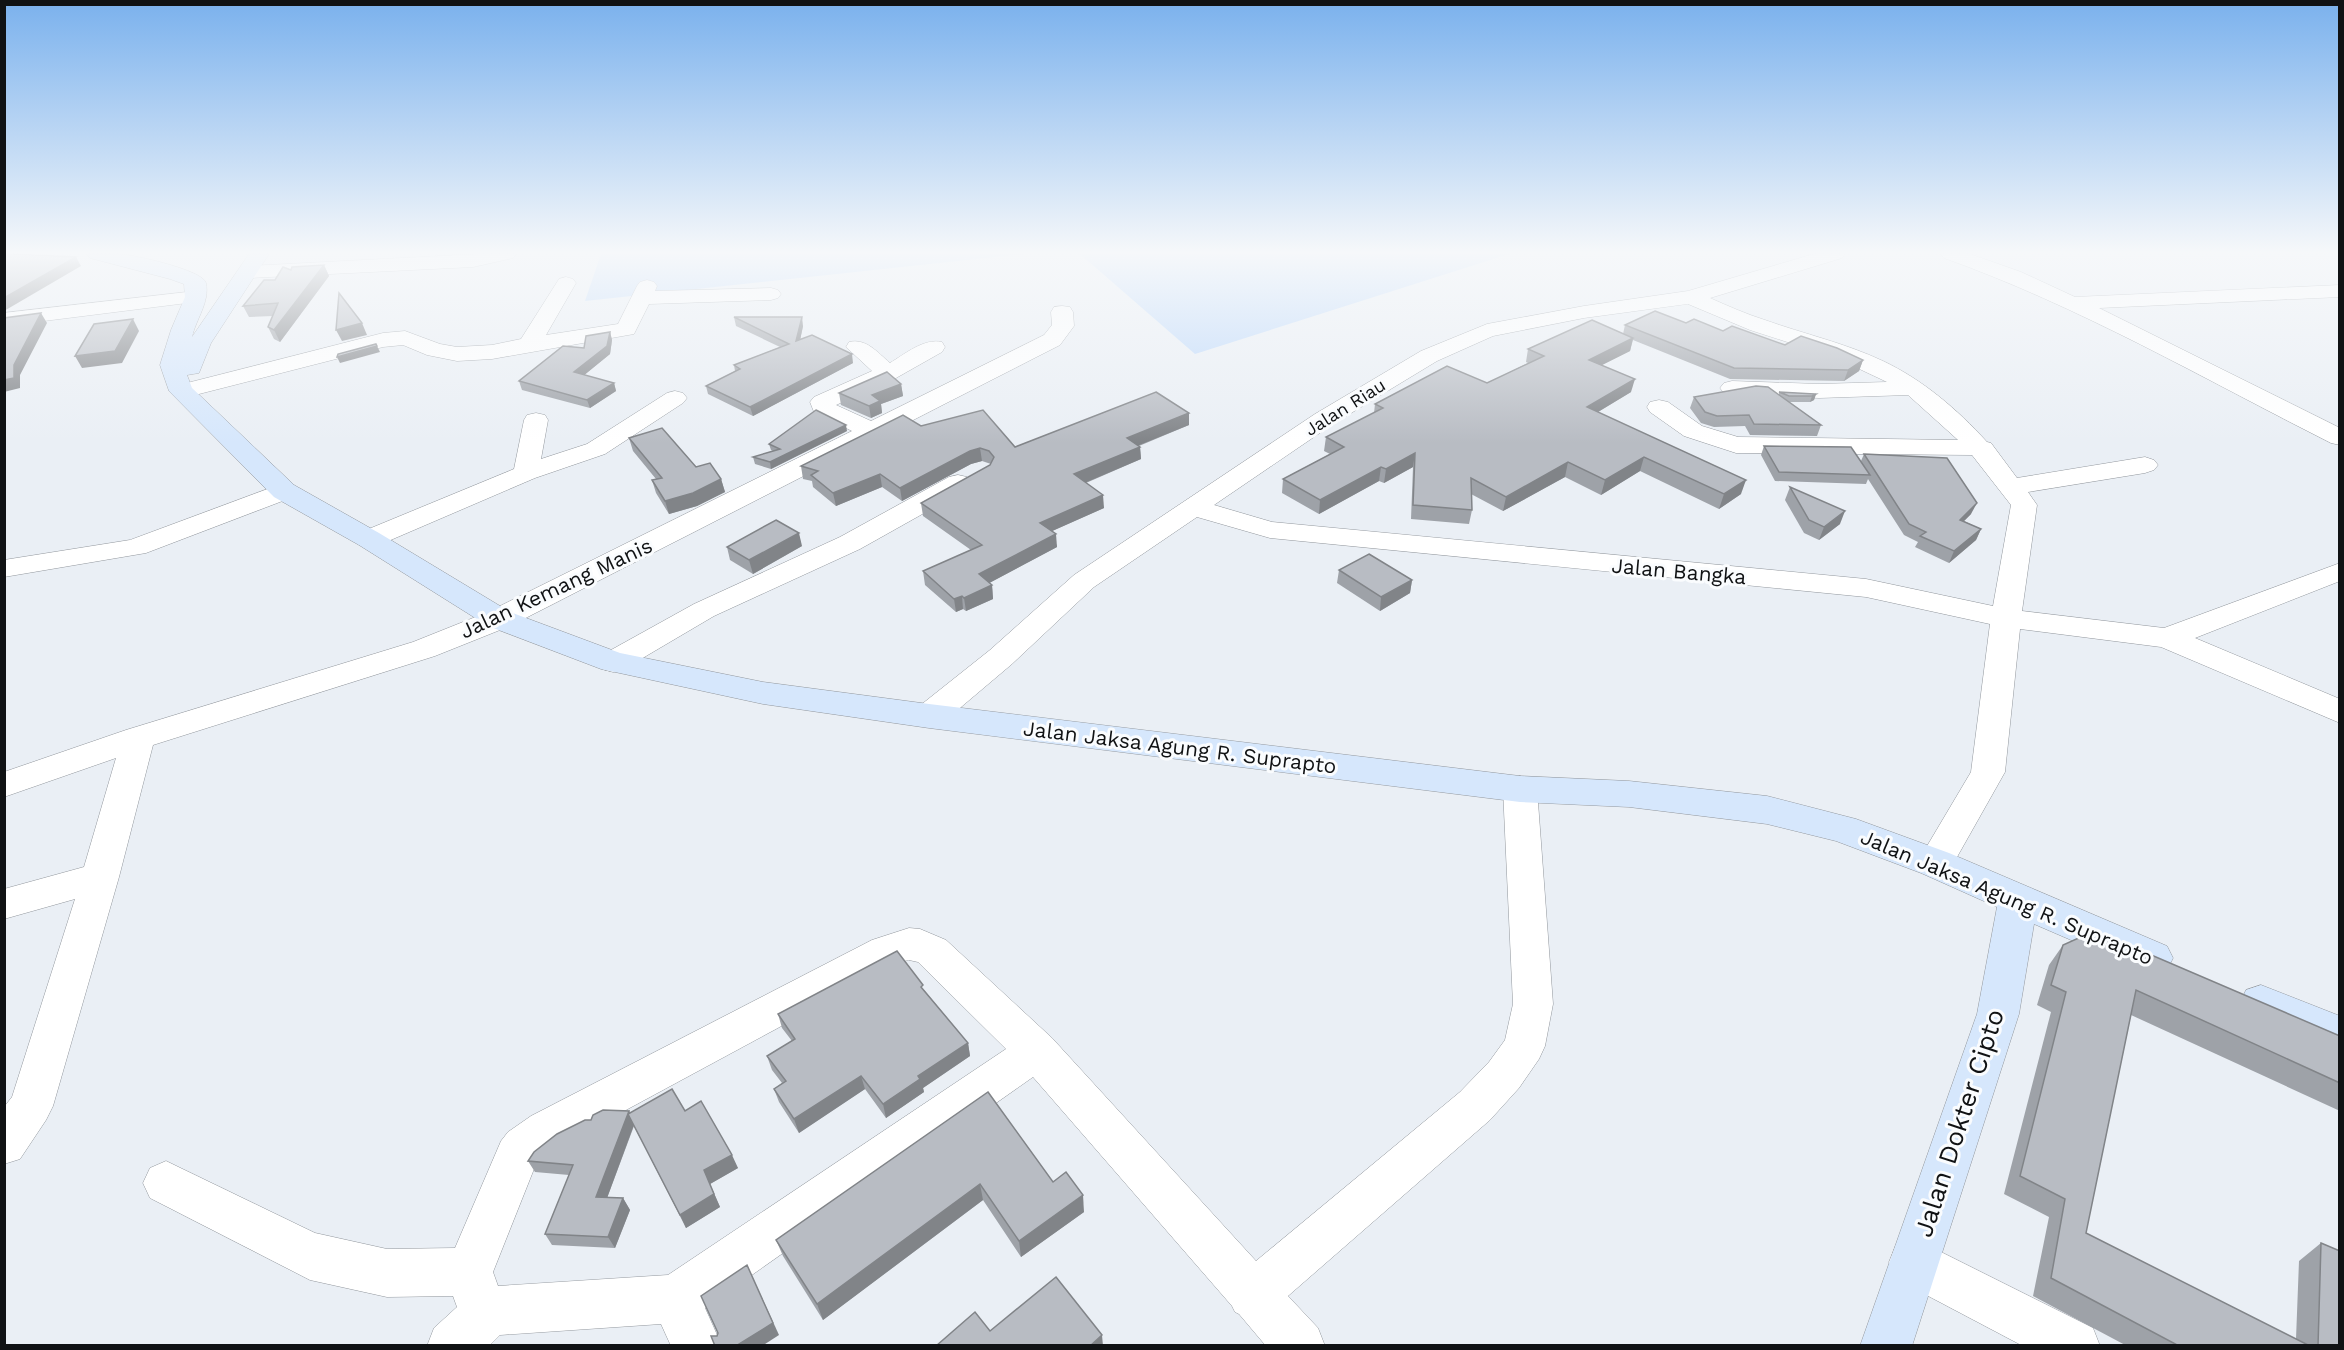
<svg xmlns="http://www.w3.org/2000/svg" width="2344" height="1350" viewBox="0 0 2344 1350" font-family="'Work Sans',sans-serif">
<rect width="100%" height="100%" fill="#eaeff5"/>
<g fill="#bed9fb">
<path d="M601 254H1023L585 301Z"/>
<path d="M1080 254H1509L1195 354Z"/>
</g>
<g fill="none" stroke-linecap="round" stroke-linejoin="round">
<defs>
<g id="street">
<path d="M479 254H516L513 258 473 267 249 278 242 276 239 272 242 268 249 266Z"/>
<path d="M1814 254H1845L1842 258 1710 298C1728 306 1746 314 1765 320 1804 334 1845 343 1883 361 1923 380 1957 409 1987 442L1991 443 2017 478 2145 457 2154 460 2158 465 2154 470 2145 473 2028 492 2037 505 2022 611 2164 628 2340 563V581L2195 638 2340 699V723L2161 647 2020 629 2005 772 1948 873 1935 877 1922 873 1917 863 1971 772 1990 624 1866 597 1270 538 1197 517 1094 587 1012 664 941 724 929 727 917 724 913 716 917 708 990 650 1074 575 1315 414 1421 351 1487 324 1584 306 1688 291ZM1688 304 1750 330 1834 357 1887 382 1819 384 1732 381 1724 383 1720 388 1724 393 1819 398 1908 395 1958 440 1738 437 1702 426 1668 402 1659 400 1650 402 1647 407 1650 412 1684 436 1736 453 1972 455 2011 505 1993 606 1866 579 1272 522 1214 505 1333 424 1437 361 1493 336 1584 318Z"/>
<path d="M1941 254H1970L2021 272 2075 297 2340 285V297L2099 308 2340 428V445L2331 443C2204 379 2079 306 1944 258Z"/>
<path d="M566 277 573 279 576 283 546 335 618 324 637 286 640 282 647 280 654 282 657 286 655 291 771 288 778 290 781 294 778 298 771 300 649 304 634 334 492 359 457 361 427 355 403 345 383 347 195 395 187 393 183 388 187 383 383 333 405 331 440 344 457 347 492 345 521 339 559 279Z"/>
<path d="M196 291 203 293 206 297 203 301 4 326V313Z"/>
<path d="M1062 306 1070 307 1073 312 1074 326 1060 345 510 626 435 656 153 745 119 877 53 1106 46 1120 20 1159 4 1164V1107L12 1097 75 899 4 919V889L84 867 116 758 4 797V772L126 730 413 642 488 612 852 431 814 412 810 402 814 397 872 371 846 347 849 342C866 338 877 352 890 363 905 354 924 338 942 342L945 347 942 352 896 378 836 405 871 421 1044 335 1052 325 1051 312 1054 307Z"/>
<path d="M675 391 683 393 687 398 683 403 605 454 535 478 379 545 369 547 359 545 355 539 359 533 514 469 524 420 527 415 536 413 545 415 548 420 541 459 587 444 667 393Z"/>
<path d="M958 475 967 477 971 483 967 489 860 549 714 616 624 669 613 672 602 669 597 662 602 655 694 604 840 537 949 477Z"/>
<path d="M284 483 293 485 297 491 293 497 146 553 4 577V560L130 540Z"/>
<path d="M1520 776 1532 780 1537 789 1553 1004 1545 1046 1539 1059 1519 1088 1490 1120 1288 1296 1318 1328 1325 1346H1266L1239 1314 1235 1312 1232 1306 1033 1077 705 1308 722 1346H671L661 1324 500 1335 489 1346H427L434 1328 457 1307 453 1296 387 1297 310 1280 150 1198 143 1183 150 1168 166 1161 315 1233 387 1249 455 1248 501 1141 508 1132 531 1116 872 940 909 928 920 929 946 940 1052 1038 1256 1261 1460 1092 1489 1062 1505 1040 1513 1004 1503 789 1508 780ZM909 960 918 962 1006 1049 668 1275 498 1286 493 1272 534 1169 540 1162 563 1144 900 962Z"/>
<path d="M1913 1238 2093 1328 2100 1346H2023L1896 1279 1889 1262 1896 1245Z"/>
</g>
<g id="secondary">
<path d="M87 254C98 254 109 253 120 254 134 255 203 270 206 283 210 302 196 319 192 337L249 254H269L211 343 199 373 187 375 192 388 294 485 379 533 510 612 620 653 763 682 929 704 1520 776 1629 781 1767 796 1856 819 1949 853 2167 946 2173 958 2167 970 2152 975 2034 924 2019 1014 1912 1346H1860L1977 1014 1997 907 1921 873 1836 841 1767 824 1629 807 1520 802 929 728 763 704 601 669 488 626 359 545 274 497 169 391 160 365 171 330 185 297 184 284 170 279 90 258Z"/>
<path d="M2261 985 2340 1016V1055L2246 1016 2240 1003 2246 990Z"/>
</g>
</defs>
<use href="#street" stroke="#92979d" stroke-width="1"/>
<use href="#secondary" stroke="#92979d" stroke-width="1"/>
<use href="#street" fill="#fff" fill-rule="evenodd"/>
<use href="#secondary" fill="#d6e7fc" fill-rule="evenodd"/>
</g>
<g fill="#9ea2a8">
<path d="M324 265 329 276 280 342 274 339 268 327 273 316 249 317 243 306 275 280 291 270Z"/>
<path d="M734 317 803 326 800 340 853 363 753 416 708 394 706 386 735 371 734 365 780 347 736 326Z"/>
<path d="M1686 323 1785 345 1863 360 1859 371 1844 381 1730 379 1633 340 1630 351 1602 365 1631 392 1598 412 1741 494 1719 509 1640 471 1601 495 1565 477 1503 511 1471 494 1472 510 1469 524 1411 519 1413 467 1384 483 1379 481 1319 514 1282 493 1283 479 1330 454 1324 451 1326 437 1374 413 1375 404 1487 383 1528 363 1526 362 1528 349 1623 334 1625 325Z"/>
<path d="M610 332 612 340 610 354 584 375 614 383 616 391 590 408 522 390 519 381 584 348Z"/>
<path d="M901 384 903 396 881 404 882 413 871 418 841 405 839 393Z"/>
<path d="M1779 392 1816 394 1814 400 1810 402H1789L1821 425 1817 436 1750 435 1745 426 1714 427 1701 423 1690 408 1694 397 1779 394Z"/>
<path d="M1189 413V425L1139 446 1140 447 1141 459 1086 483 1104 508 1052 531 1057 547 989 583 992 585 993 599 966 611 963 609 956 612 925 585 923 571 971 550 923 516 921 503 990 465 991 464 982 461 971 464 902 501 882 487 836 506 813 487 812 481 803 479 801 466 921 426 1015 447Z"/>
<path d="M847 431 771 469 755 464 753 457 773 451 771 450 769 444Z"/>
<path d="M629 438 721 479 725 492 697 506 669 514 656 493 652 480 656 479 633 451Z"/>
<path d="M1764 446 1861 461 1864 454 1971 514 1964 521 1981 529 1976 540 1949 563 1915 547 1918 542 1904 535 1868 479 1866 484 1775 481 1761 455Z"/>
<path d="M1790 487 1840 524 1819 540 1804 533 1785 500Z"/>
<path d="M802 546 753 574 730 560 727 547Z"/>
<path d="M1339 570 1412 580 1410 593 1380 611 1337 583Z"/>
<path d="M2063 945 2340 1036V1111L2131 1015 2086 1233 2296 1339 2299 1261 2321 1243 2340 1346H2127L2033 1296 2049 1217 2004 1194 2051 1012 2037 1005 2049 965Z"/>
<path d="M924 990 968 1043 970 1056 923 1088 924 1092 886 1118 865 1089 799 1133 779 1102 774 1089 782 1083 772 1070 767 1056 792 1041 782 1028 778 1014Z"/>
<path d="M988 1092 1053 1182 1084 1212 1021 1257 983 1200 823 1320 783 1256 776 1240Z"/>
<path d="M629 1111 630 1113 685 1111 738 1168 710 1184 720 1207 686 1228 634 1126 607 1198H623L630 1210 615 1248 552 1245 545 1234 569 1175 535 1172 528 1161Z"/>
</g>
<g fill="#818488">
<path d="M76 257 81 266 4 311V298Z"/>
<path d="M324 265 329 276 280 342 274 330Z"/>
<path d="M41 313 47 323 20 375V388L4 392V380L14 365Z"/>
<path d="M802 317 803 326 798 350 796 341Z"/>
<path d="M133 319 139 331 122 363 82 368 75 356Z"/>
<path d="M362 323 367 335 342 341 336 330Z"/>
<path d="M610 332 612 340 610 354 577 381 574 372Z"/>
<path d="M1633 338 1630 351 1586 373 1589 360Z"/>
<path d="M377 346 380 352 340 363 337 357Z"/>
<path d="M852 354 853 363 753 416 750 407Z"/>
<path d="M1863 360 1859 371 1844 381 1848 370Z"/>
<path d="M1635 379 1631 392 1583 421 1587 407Z"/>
<path d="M614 383 616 391 590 408 587 400Z"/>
<path d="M901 384 903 396 881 404 882 413 871 418 869 406 872 395Z"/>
<path d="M1816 394 1814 400 1810 402 1812 396Z"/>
<path d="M1189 413V425L1127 450V438Z"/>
<path d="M846 425 847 431 771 469 770 462Z"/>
<path d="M1140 447 1141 459 1075 487 1074 474Z"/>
<path d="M980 448 982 461 971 464 902 501 900 488 970 451Z"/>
<path d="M1415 453 1413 467 1384 483 1386 469Z"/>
<path d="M1644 457 1640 471 1601 495 1605 480Z"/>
<path d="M1568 462 1565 477 1503 511 1506 497Z"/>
<path d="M1381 467 1379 481 1319 514 1320 500Z"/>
<path d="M880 474 882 487 836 506 833 493Z"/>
<path d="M721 479 725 492 697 506 669 514 665 501Z"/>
<path d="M1746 480 1741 494 1719 509 1724 494Z"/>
<path d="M1103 495 1104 508 1041 536 1040 523Z"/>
<path d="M1977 503 1971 514 1954 531 1960 520Z"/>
<path d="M1845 511 1840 524 1819 540 1824 527Z"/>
<path d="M1981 529 1976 540 1949 563 1954 551Z"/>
<path d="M799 533 802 546 753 574 749 560Z"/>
<path d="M1056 534 1057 547 980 588 979 574Z"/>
<path d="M1412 580 1410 593 1380 611 1381 597Z"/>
<path d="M992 585 993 599 966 611 964 598Z"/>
<path d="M962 596 963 609 956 612 954 599Z"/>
<path d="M968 1043 970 1056 923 1088 924 1092 886 1118 883 1104 918 1076Z"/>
<path d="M861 1076 865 1089 799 1133 794 1119Z"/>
<path d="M629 1111 635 1122 603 1209 596 1197Z"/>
<path d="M732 1155 738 1168 710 1184 720 1207 686 1228 680 1215 704 1170Z"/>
<path d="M980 1184 983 1200 823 1320 817 1304Z"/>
<path d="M1083 1195 1084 1212 1021 1257 1019 1241Z"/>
<path d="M623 1198 630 1210 615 1248 608 1237Z"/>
<path d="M747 1265 779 1335 762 1346H736Z"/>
<path d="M1102 1335 1103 1346H1090Z"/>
</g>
<g fill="#b8bcc3" stroke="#818488" stroke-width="1.5">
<path d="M4 254H12L76 257 4 298Z"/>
<path d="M324 265 274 330 268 327 278 303 243 306 264 280H275L283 267 291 270 292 267Z"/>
<path d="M339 293 362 323 336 330Z"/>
<path d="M1655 311 1686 323 1694 319 1723 331 1732 326 1785 345 1801 336 1837 348 1863 360 1848 370 1734 368 1625 325Z"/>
<path d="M41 313 14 365V378L4 380V318Z"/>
<path d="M734 317H802L796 341 812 335 852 354 750 407 706 386 740 369 734 365 789 344Z"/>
<path d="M133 319 115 351 75 356 94 324Z"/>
<path d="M1592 320 1633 338 1589 360 1635 379 1587 407 1746 480 1724 494 1644 457 1605 480 1568 462 1506 497 1471 478 1472 510 1413 505 1415 453 1386 469 1381 467 1320 500 1283 479 1344 447 1326 437 1383 408 1375 404 1447 366 1487 383 1544 356 1528 349Z"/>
<path d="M610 332 607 346 574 372 614 383 587 400 519 381 563 346 584 348 586 336Z"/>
<path d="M376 344 377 346 337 357 338 354Z"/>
<path d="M887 372 901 384 872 395 880 401 869 406 839 393Z"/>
<path d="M1756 386 1768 387 1821 425 1754 424 1749 415 1717 416 1705 412 1694 397Z"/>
<path d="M1156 392 1189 413 1127 438 1140 447 1074 474 1103 495 1040 523 1056 534 979 574 992 585 964 598 962 596 954 599 923 571 982 545 921 503 990 465 994 457 989 451 980 448 970 451 900 488 880 474 833 493 811 475 818 471 801 466 903 415 921 426 983 410 1015 447Z"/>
<path d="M1779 392 1816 394 1812 396H1789Z"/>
<path d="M816 410 846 425 770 462 753 457 780 449 769 444Z"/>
<path d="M662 428 696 467 710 463 721 479 693 493 665 501 652 480 662 478 629 438Z"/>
<path d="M1764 446 1851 447 1870 475 1779 472Z"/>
<path d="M1864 454 1947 458 1977 503 1960 520 1981 529 1954 551 1920 536 1926 532 1909 524Z"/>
<path d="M1790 487 1845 511 1824 527 1809 520Z"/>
<path d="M776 520 799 533 749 560 727 547Z"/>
<path d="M1369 554 1412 580 1381 597 1339 570Z"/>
<path d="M2083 936 2121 942 2340 1036V1083L2136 990 2086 1233 2310 1346H2179L2051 1278 2065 1199 2020 1176 2066 992 2051 985 2063 945Z"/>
<path d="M897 951 923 985 921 987 968 1043 918 1076 920 1079 883 1104 861 1076 794 1119 774 1089 786 1081 767 1056 795 1039 778 1014Z"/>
<path d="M672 1089 685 1111 701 1101 732 1155 704 1170 714 1194 680 1215 628 1114Z"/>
<path d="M988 1092 1053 1182 1066 1172 1083 1195 1019 1241 980 1184 817 1304 776 1240Z"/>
<path d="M603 1110 629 1111 596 1197 623 1198 608 1237 545 1234 573 1165 528 1161 534 1152 557 1134 585 1120H591L593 1115Z"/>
<path d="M2321 1243 2340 1251V1346H2318Z"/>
<path d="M747 1265 773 1323 736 1346H715L711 1336H717L718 1333 701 1296Z"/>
<path d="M1056 1277 1102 1335 1090 1346H936L975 1312 990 1331Z"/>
</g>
<linearGradient id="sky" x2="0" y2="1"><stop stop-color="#7ab1ed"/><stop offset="0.57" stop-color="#f6f8fa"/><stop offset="1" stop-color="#f6f8fa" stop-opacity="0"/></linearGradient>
<rect width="2344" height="443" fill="url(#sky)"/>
<g text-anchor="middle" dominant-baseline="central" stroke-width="6" stroke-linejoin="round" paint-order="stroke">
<g font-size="18" fill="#101214" stroke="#fafcfe">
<text transform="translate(1345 407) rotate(-32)">Jalan Riau</text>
</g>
<g font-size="21" fill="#101214" stroke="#fafcfe">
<text transform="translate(1679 571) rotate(5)">Jalan Bangka</text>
<text transform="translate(556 588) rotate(-25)">Jalan Kemang Manis</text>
<text transform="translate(1180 747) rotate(7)">Jalan Jaksa Agung R. Suprapto</text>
<text transform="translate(2007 897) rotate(23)">Jalan Jaksa Agung R. Suprapto</text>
</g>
<g font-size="26" fill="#101214" stroke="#fafcfe">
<text transform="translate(1959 1123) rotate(-72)">Jalan Dokter Cipto</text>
</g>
</g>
<rect width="2344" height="1350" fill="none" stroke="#101214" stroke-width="12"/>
</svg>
